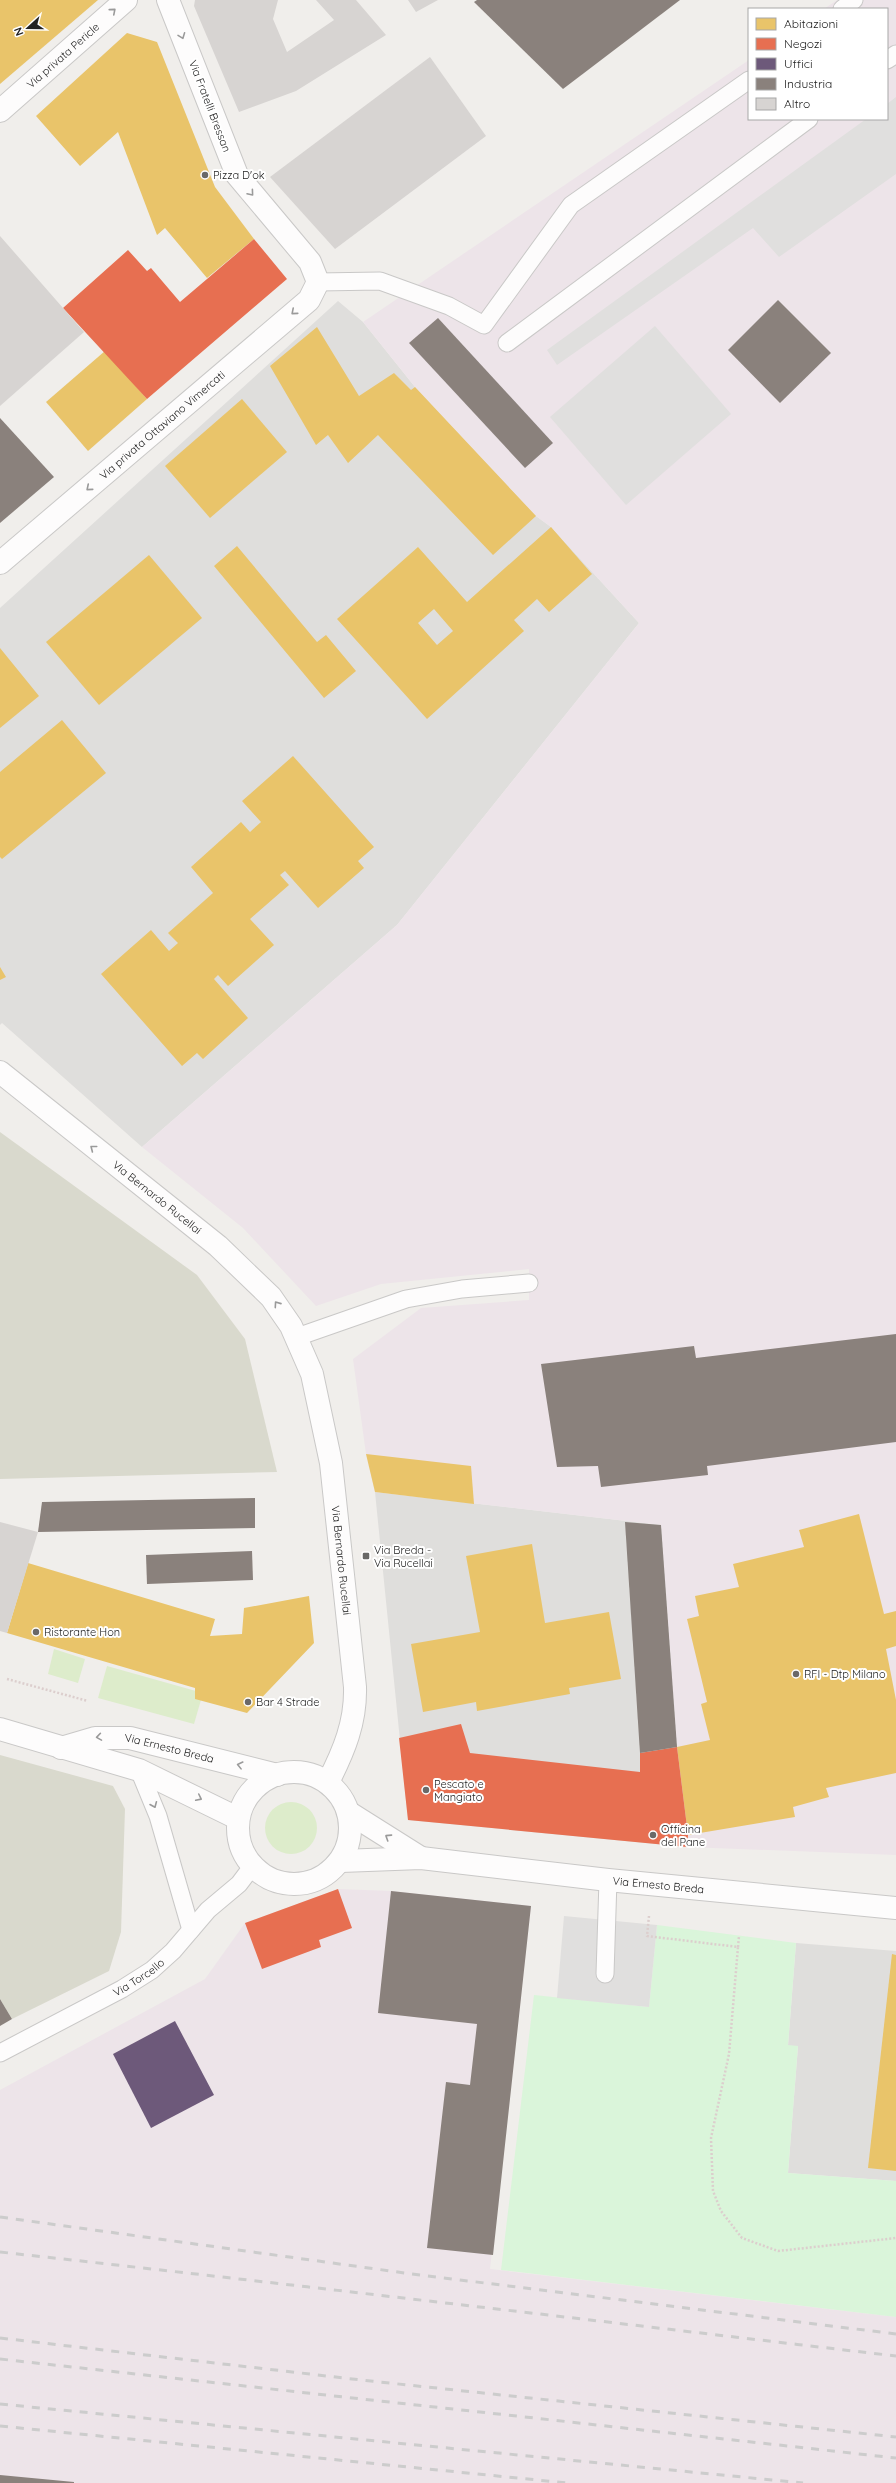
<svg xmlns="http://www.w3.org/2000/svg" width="896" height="2483" viewBox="0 0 896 2483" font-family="Quicksand,sans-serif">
<rect width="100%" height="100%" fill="#f0eeeb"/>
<g fill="#dfdedc">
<path d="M338 301 363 322 415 387 536 516 551 527 639 623 397 925 142 1147 2 1023 0 1025V608Z"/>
<path d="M375 1492 661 1525 677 1747 688 1835 687 1847 408 1820Z"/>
<path d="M796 1943 896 1951V2181L788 2173 798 2046H788Z"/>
</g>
<g fill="#ede4e9">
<path d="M837 0H896V1855L687 1847 688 1835 677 1747 661 1525 375 1492 366 1454 353 1359 421 1308 529 1300V1269L381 1284 316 1306 243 1228 142 1147 397 925 639 623 551 527 536 516 415 387 363 322 749 60V119H887V9H824Z"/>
<path d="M338 1889 391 1891 531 1906 490 2269 896 2317V2483H0V2090L205 1979 245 1923Z"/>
</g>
<g fill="#d9d9cd">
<path d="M0 1132 197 1275 245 1339 277 1472 0 1479Z"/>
<path d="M0 1755 113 1786 125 1809 121 1932 109 1971 12 2019 0 1999Z"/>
</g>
<g fill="#ddeccb">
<path d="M54 1649 85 1659 78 1683 48 1674Z"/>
<path d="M107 1666 203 1693 194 1724 98 1698Z"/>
<circle cx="291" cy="1828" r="26"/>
</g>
<path fill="#daf5da" d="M657 1925 796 1943 788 2045 798 2046 788 2173 896 2181V2317L501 2270 534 1995 649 2007Z"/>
<g fill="#e0dfde">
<path d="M896 97V174L779 257 753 228 557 365 547 350 866 119H887V104Z"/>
<path d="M655 326 731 414 626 505 550 417Z"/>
<path d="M564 1916 657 1925 649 2007 557 1998Z"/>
</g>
<g fill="#e9c46a" fill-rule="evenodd">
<path d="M0 0H98L0 84Z"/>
<path d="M127 33 157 42 215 187 254 239 207 278 165 228 157 235 118 132 80 166 36 116Z"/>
<path d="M317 327 359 396 394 373 411 390 415 387 536 516 493 555 378 435 348 463 328 435 316 445 270 366Z"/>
<path d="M105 351 147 399 88 451 46 402Z"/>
<path d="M242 399 287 452 210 518 165 466Z"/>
<path d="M551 527 592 574 549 612 537 599 514 620 524 631 427 719 337 619 418 547 467 602ZM434 609 453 631 437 645 418 623Z"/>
<path d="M237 546 317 642 326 635 356 671 324 698 214 566Z"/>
<path d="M149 555 202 618 99 705 46 642Z"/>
<path d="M0 648 39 696 0 728Z"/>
<path d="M62 720 106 773 2 859 0 857V772Z"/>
<path d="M293 756 374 847 358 861 364 868 318 908 285 871 280 875 289 885 250 919 274 945 228 986 218 975 214 979 248 1018 203 1059 197 1053 182 1066 101 974 151 930 169 951 178 943 168 933 213 893 191 867 241 822 250 832 261 822 242 801Z"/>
<path d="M0 967 6 977 0 980Z"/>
<path d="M366 1454 471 1466 474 1504 375 1492Z"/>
<path d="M859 1514 884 1614 896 1611V1646L886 1649 896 1700V1773L826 1788 829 1797 793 1807 795 1817 688 1835 677 1747 710 1740 701 1704 707 1702 687 1619 699 1616 695 1596 739 1587 733 1564 804 1547 799 1530Z"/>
<path d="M532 1544 545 1623 609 1612 621 1679 569 1688 570 1694 477 1711 476 1702 423 1712 411 1644 480 1632 466 1556Z"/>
<path d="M28 1563 215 1619 210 1636 242 1634 244 1608 309 1596 314 1643 247 1713 195 1699V1688L7 1633Z"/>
<path d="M892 1954 896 1955V2171L868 2168Z"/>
</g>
<g fill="#e76f51">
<path d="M254 239 287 279 147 399 63 308 128 250 147 271 151 268 180 302Z"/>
<path d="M461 1724 470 1753 640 1772V1753L677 1747 688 1835 687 1847 408 1820 399 1738Z"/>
<path d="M338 1889 352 1928 319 1940 321 1947 262 1969 245 1923Z"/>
</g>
<path fill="#6d597a" d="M175 2021 214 2095 151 2128 113 2054Z"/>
<g fill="#8a817c">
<path d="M477 0H680L563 89 474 2Z"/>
<path d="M778 300 831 353 780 403 728 350Z"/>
<path d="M438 318 553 443 525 468 409 343Z"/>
<path d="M0 418 54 477 0 523Z"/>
<path d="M896 1334V1442L707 1466 708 1475 601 1487 598 1466 557 1467 541 1364 694 1346 696 1358Z"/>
<path d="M255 1498V1528L38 1532 42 1502Z"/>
<path d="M625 1522 661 1525 677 1747 640 1753Z"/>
<path d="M252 1551 253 1580 147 1584 146 1555Z"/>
<path d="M391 1891 531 1906 493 2255 427 2248 446 2082 470 2085 477 2024 378 2013Z"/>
<path d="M0 1999 12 2019 0 2026Z"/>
<path d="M0 2475 74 2482V2483H0Z"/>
</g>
<g fill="#d7d4d2">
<path d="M195 0H278L273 19 287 52 334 20 316 0H356L386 35 296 91 239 112 194 6Z"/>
<path d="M408 0H438L416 12Z"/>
<path d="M430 57 486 136 335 249 270 177Z"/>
<path d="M0 236 84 332 0 406Z"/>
<path d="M0 1522 38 1532 7 1633 0 1631Z"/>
</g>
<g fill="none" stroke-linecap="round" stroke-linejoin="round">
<defs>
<g id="service">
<path d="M842 9 854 0"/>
<path d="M887 60 896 54"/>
<path d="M318 282 380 281 449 306 484 325 571 205 749 80"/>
<path d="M507 343 809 119"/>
<path d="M297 1337 406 1299 462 1289 529 1283"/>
<path d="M139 1770 158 1816 191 1930"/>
<path d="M605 1974 608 1880"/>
<path id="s1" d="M0 2053 122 1989 152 1970 173 1951 208 1910 239 1884 251 1868"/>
</g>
<g id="minor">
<path id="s2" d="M0 111 126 0"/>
<path id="s3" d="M0 563 309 300 318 282 310 262 237 175 168 0"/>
<path id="s4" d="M0 1072 218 1246 271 1297 291 1326 312 1374 331 1463 355 1687C356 1722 344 1751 328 1782"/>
<path d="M0 1729 139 1770 237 1818"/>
<path id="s5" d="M61 1748 95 1738H130L277 1775"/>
<circle cx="294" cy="1828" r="56"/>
<path d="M348 1812 421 1858"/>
<path id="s6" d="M341 1861 421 1858 608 1880 896 1908"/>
</g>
</defs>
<use href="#service" stroke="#c9c8c7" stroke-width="19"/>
<use href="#minor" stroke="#c9c8c7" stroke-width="24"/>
<g stroke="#dccecd" stroke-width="2.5" stroke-dasharray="2 2" stroke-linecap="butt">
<path d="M7 1679 88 1701"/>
<path d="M649 1916 647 1936 738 1947 729 2054 711 2138 713 2191 721 2211 742 2238 778 2251 896 2238"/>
<path d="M738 1947 739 1936"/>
</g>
<use href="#service" stroke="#fdfcfc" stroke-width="17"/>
<use href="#minor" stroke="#fdfcfc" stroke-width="22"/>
<g stroke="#ccc" stroke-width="3" stroke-dasharray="8 8" stroke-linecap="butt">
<path d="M0 2217 412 2274 896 2334"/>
<path d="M0 2252C299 2285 597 2321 896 2356"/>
<path d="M0 2338 361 2380 896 2437"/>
<path d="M0 2359 896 2458"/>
<path d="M0 2404 803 2483"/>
<path d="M0 2426 567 2483"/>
</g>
</g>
<defs><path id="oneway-chevron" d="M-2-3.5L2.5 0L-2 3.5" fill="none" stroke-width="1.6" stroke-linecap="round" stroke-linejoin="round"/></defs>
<g stroke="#9a9a9a">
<use href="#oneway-chevron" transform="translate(113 11) rotate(-41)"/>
<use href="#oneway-chevron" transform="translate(182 36) rotate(69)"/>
<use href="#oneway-chevron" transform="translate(251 193) rotate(50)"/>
<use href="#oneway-chevron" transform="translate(294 312) rotate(139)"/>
<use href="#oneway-chevron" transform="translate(89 488) rotate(140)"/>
<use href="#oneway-chevron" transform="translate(93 1148) rotate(-142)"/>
<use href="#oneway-chevron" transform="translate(277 1304) rotate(-125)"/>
<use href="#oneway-chevron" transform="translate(99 1737) rotate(171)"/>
<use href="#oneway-chevron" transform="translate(240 1765) rotate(-166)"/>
<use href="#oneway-chevron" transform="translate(199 1798) rotate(26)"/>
<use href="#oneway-chevron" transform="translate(154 1805) rotate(67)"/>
<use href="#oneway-chevron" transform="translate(388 1837) rotate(-147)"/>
</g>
<g fill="#6a6968" stroke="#fff" stroke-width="1.5">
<circle cx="205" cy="175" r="4"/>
<rect x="362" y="1552" width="8" height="8" rx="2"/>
<circle cx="36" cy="1632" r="4"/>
<circle cx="796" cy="1674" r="4"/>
<circle cx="248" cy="1702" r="4"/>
<circle cx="426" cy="1790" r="4"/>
<circle cx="653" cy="1835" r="4"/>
</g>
<g text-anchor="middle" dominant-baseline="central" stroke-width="4" stroke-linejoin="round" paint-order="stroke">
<g font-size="11" fill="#222" stroke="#fff">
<text stroke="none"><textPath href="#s2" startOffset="84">Via privata Pericle</textPath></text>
<text transform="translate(210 106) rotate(69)">Via Fratelli Bressan</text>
<text stroke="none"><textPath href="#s3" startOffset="213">Via privata Ottaviano Vimercati</textPath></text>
<text stroke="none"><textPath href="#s4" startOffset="201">Via Bernardo Rucellai</textPath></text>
<text stroke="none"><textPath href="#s4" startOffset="629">Via Bernardo Rucellai</textPath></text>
<text stroke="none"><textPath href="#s5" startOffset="111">Via Ernesto Breda</textPath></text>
<text stroke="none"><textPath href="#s6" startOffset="319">Via Ernesto Breda</textPath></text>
<text stroke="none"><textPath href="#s1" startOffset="158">Via Torcello</textPath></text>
</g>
<g font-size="11" fill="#222" stroke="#fff" text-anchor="start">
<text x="213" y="175">Pizza D'ok</text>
<text x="374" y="1550">Via Breda -<tspan x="374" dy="13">Via Rucellai</tspan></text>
<text x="44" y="1632">Ristorante Hon</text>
<text x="804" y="1674">RFI - Dtp Milano</text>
<text x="256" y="1702">Bar 4 Strade</text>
<text x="434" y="1784">Pescato e<tspan x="434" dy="13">Mangiato</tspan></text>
<text x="661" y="1829">Officina<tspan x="661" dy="13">del Pane</tspan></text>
</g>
</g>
<rect x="748" y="8" width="140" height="112" fill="#ffffff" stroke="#a7a7a7"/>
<rect x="756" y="18" width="20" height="12" fill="#e9c46a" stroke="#a7a7a7"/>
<text x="784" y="28" font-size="12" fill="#222222">Abitazioni</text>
<rect x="756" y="38" width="20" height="12" fill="#e76f51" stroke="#a7a7a7"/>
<text x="784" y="48" font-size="12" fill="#222222">Negozi</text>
<rect x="756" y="58" width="20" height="12" fill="#6d597a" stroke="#a7a7a7"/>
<text x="784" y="68" font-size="12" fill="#222222">Uffici</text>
<rect x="756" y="78" width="20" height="12" fill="#8a817c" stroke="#a7a7a7"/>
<text x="784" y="88" font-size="12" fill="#222222">Industria</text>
<rect x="756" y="98" width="20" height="12" fill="#d7d4d2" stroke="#a7a7a7"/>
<text x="784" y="108" font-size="12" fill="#222222">Altro</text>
<g transform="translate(28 28) rotate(249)" stroke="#ffffff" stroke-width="3" paint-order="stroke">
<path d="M0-3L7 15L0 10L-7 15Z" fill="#222222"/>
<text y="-6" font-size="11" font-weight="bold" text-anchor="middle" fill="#222222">N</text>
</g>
</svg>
